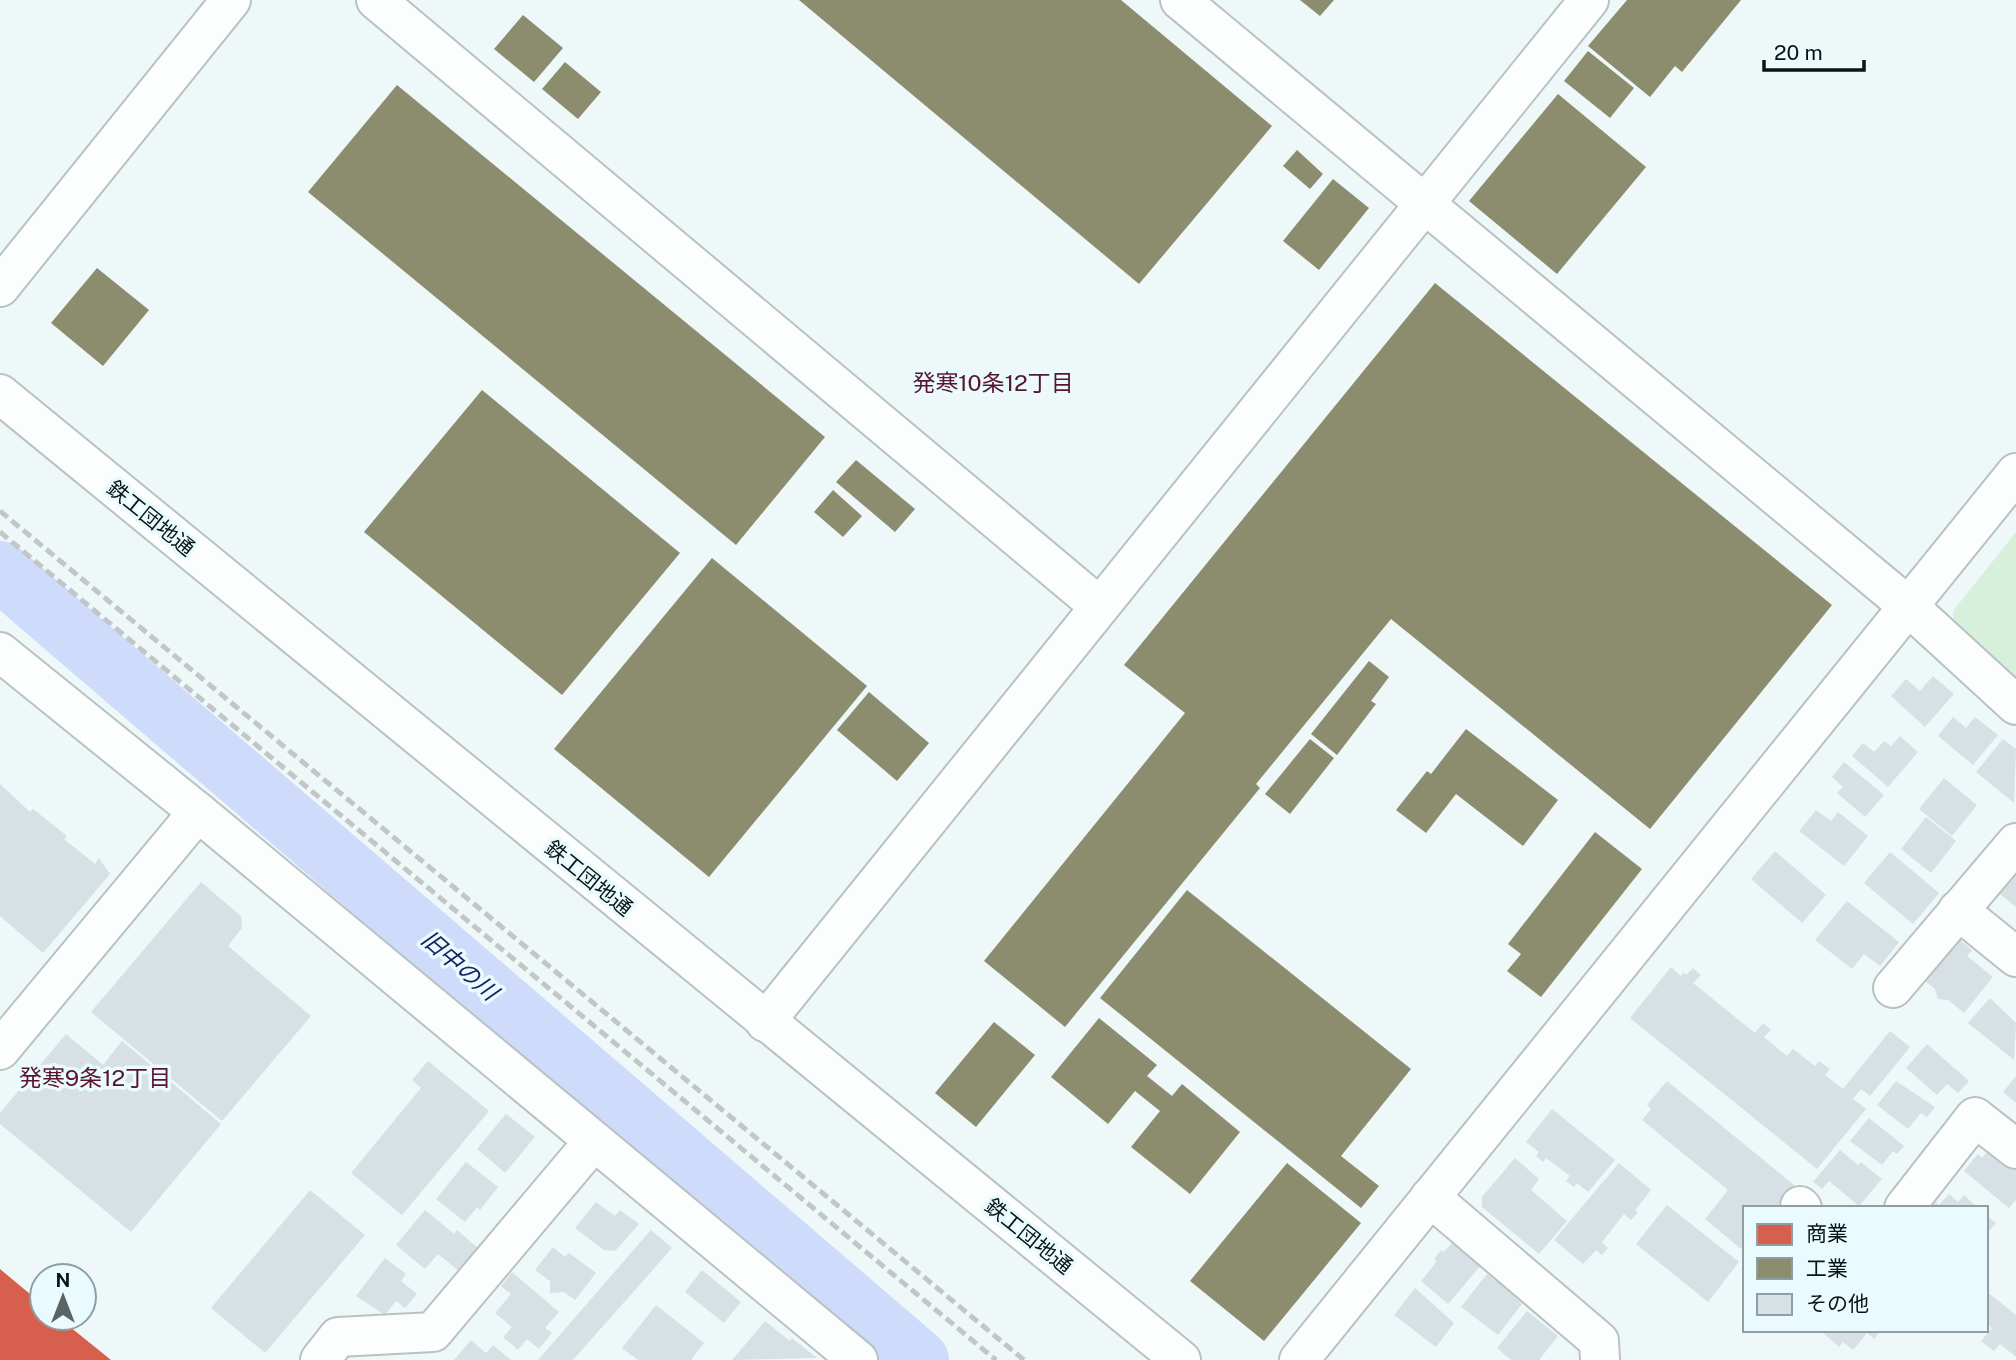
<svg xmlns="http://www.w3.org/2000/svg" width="2016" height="1360" viewBox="0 0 2016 1360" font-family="'Public Sans','Noto Sans JP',sans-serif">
<rect width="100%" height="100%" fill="#eef8f9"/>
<path fill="#d6f0db" d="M2016 532V680L1953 629V611Z"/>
<path fill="#d6604d" d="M0 1269 42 1304V1318H59L111 1360H0Z"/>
<g fill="#8c8c6e">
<path d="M799 0H1121L1272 126 1139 284Z"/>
<path d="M1300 0H1334L1320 16Z"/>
<path d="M1627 0H1741L1682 72 1675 66 1650 97 1588 46Z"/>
<path d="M523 15 563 48 534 82 494 49Z"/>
<path d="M1588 51 1634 88 1610 118 1564 81Z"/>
<path d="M565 62 601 92 578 119 542 89Z"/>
<path d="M397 85 825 437 736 545 308 192Z"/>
<path d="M1558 94 1646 167 1557 274 1469 201Z"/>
<path d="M1297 150 1323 174 1310 189 1283 166Z"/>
<path d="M1333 179 1369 208 1319 270 1283 241Z"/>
<path d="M97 268 149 310 103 366 51 323Z"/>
<path d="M1435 283 1832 605 1650 829 1391 619 1256 784 1260 788 1065 1027 984 961 1185 713 1124 665Z"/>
<path d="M482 390 680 553 562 695 364 532Z"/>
<path d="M856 460 915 509 895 532 836 482Z"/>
<path d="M833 490 862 516 843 537 814 512Z"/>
<path d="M712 558 867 686 709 877 554 749Z"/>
<path d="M1369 661 1389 677 1371 701 1376 704 1337 755 1311 734Z"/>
<path d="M869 692 929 743 897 781 837 730Z"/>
<path d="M1466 729 1558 800 1523 846 1456 794 1426 833 1396 810 1427 771 1431 774Z"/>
<path d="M1310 739 1334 758 1290 814 1265 794Z"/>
<path d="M1595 832 1642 869 1541 997 1507 971 1521 954 1508 944Z"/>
<path d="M1187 890 1411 1069 1341 1156 1379 1186 1361 1208 1100 998Z"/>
<path d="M1099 1018 1157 1065 1147 1076 1172 1096 1182 1084 1240 1132 1190 1194 1131 1147 1160 1111 1135 1091 1108 1124 1051 1077Z"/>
<path d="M994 1022 1035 1055 976 1127 935 1093Z"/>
<path d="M1287 1163 1361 1223 1264 1341 1190 1281Z"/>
</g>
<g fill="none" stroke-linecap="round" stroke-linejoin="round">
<path stroke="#cedbfa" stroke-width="60" d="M0 571 919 1360"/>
</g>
<g fill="#d7e0e4">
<path d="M1933 676 1954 694 1925 727 1891 696 1906 679 1920 691Z"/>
<path d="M1953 717 1966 728 1975 717 1998 735 1973 765 1938 736Z"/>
<path d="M1900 736 1918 752 1888 787 1852 756 1863 743 1874 752 1884 741 1891 746Z"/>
<path d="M2003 739 2016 749 2014 803 1976 772Z"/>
<path d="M1844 762 1884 795 1865 817 1837 793 1843 787 1832 777Z"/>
<path d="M1944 778 1977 805 1952 836 1919 809Z"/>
<path d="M0 784 30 812 33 809 67 836 64 839 95 864 99 858 110 874 43 953 0 916Z"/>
<path d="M1816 810 1831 821 1838 812 1868 836 1844 866 1799 831Z"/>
<path d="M1926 817 1956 841 1931 873 1901 849Z"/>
<path d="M1775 851 1826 895 1802 923 1751 879Z"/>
<path d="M1890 852 1939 893 1913 924 1864 883Z"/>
<path d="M2016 876V907L2000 894Z"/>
<path d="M201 882 241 916 242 928 228 946 311 1016 222 1121 91 1012Z"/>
<path d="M1847 901 1899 942 1880 966 1864 954 1852 969 1815 940Z"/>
<path d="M1956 937 1972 950 1967 956 1993 977 1964 1013 1948 1000 1938 999 1935 989 1919 976Z"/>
<path d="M1671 967 1681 976 1684 972 1686 975 1693 968 1701 975 1693 983 1755 1033 1763 1023 1771 1030 1764 1037 1787 1056 1793 1049 1815 1066 1819 1061 1830 1069 1825 1075 1843 1089 1890 1031 1910 1047 1870 1096 1861 1089 1853 1099 1866 1109 1817 1169 1630 1018Z"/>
<path d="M1990 998 2016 1023 2014 1060 1968 1023Z"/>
<path d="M66 1034 103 1065 122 1041 221 1124 131 1232 0 1124V1113Z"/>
<path d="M1927 1044 1969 1081 1958 1093 1947 1084 1937 1095 1906 1068Z"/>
<path d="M428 1061 489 1111 402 1215 351 1173 421 1088 412 1080Z"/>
<path d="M2016 1076V1103L2003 1092Z"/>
<path d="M1667 1081 1794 1185 1776 1208H1745V1245L1741 1249 1705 1219 1728 1190 1642 1120 1651 1109 1647 1105Z"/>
<path d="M1896 1081 1935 1107 1927 1117 1921 1113 1908 1129 1877 1105Z"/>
<path d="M1552 1109 1615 1160 1588 1192 1577 1183 1574 1187 1566 1181 1570 1176 1546 1158 1543 1162 1536 1156 1539 1152 1526 1142Z"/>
<path d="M506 1114 535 1137 505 1173 477 1149Z"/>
<path d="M1869 1118 1904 1146 1897 1154 1893 1151 1882 1165 1850 1141Z"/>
<path d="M1990 1148 2016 1170V1200L2009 1208 1964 1171 1978 1154 1982 1158Z"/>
<path d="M1840 1150 1858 1165 1861 1162 1882 1179 1859 1206 1829 1181 1822 1189 1813 1182Z"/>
<path d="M1515 1158 1539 1179 1531 1190 1567 1221 1539 1254 1482 1207V1197Z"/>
<path d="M466 1162 498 1187 480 1210 477 1207 465 1222 436 1199Z"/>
<path d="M1619 1163 1651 1190 1635 1210 1638 1212 1631 1220 1624 1214 1602 1242 1608 1248 1602 1255 1596 1250 1583 1264 1554 1240Z"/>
<path d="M310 1190 365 1235 265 1353 211 1308Z"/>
<path d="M1949 1194 1958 1202 1964 1195 1978 1208H1931L1936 1202 1939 1205Z"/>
<path d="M596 1202 615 1216 620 1210 639 1224 615 1251 604 1250 575 1228Z"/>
<path d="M1667 1205 1739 1262 1708 1302 1636 1244Z"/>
<path d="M425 1210 454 1234 457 1230 478 1248 459 1271 438 1254 425 1269 396 1245Z"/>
<path d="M1986 1215 1996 1223 1986 1234Z"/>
<path d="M651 1230 672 1248 573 1360H538Z"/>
<path d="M1460 1234 1488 1257 1448 1304 1421 1281 1437 1261 1434 1259 1441 1250 1444 1252Z"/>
<path d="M553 1247 565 1257 569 1253 596 1273 575 1300 564 1292 550 1293V1281L535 1270Z"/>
<path d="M385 1258 406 1274 401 1281 417 1294 405 1308 396 1301 385 1315 356 1296Z"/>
<path d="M702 1270 741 1302 724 1323 685 1292Z"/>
<path d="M1502 1271 1522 1287 1514 1297 1522 1304 1498 1335 1461 1307 1487 1274 1495 1280Z"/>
<path d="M512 1272 559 1312 545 1328 552 1333 539 1349 527 1339 518 1350 503 1337 512 1327 495 1313 511 1294 501 1286Z"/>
<path d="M1415 1288 1454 1323 1436 1347 1394 1315Z"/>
<path d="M1986 1291 2016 1315V1357L2000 1344 1994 1351 1981 1341 1992 1328 1986 1323Z"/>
<path d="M656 1305 704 1343 691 1360H638L622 1348Z"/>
<path d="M1527 1311 1558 1336 1539 1360H1511L1497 1348Z"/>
<path d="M765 1321 790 1341 792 1338 817 1358 732 1360Z"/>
<path d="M1820 1330H1881L1874 1339 1867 1333 1853 1350 1843 1342 1839 1347Z"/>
<path d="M471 1340 486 1353 493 1345 511 1360H454Z"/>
</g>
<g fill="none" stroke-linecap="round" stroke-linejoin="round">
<defs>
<g id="minor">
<path d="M376 0 1099 606"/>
<path d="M1180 0 1908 606 2016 705"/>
<path d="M0 287 231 0"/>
<path d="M0 394 1181 1360"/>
<path d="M0 652 198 812 858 1360"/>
<path d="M1958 910 2016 957"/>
<path d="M1893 988 2016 843"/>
<path d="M765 1022 1589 0"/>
<path d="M0 1050 198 812"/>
<path d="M1430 1197 1599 1341 1600 1360"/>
<path d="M1800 1206 1802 1208"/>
<path d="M1904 1208 1975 1117 2016 1149"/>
<path d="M320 1360 338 1337 433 1332 594 1141"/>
<path d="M1299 1360 2016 473"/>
</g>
</defs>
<use href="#minor" stroke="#b8c2c3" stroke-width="42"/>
<use href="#minor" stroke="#fcfefe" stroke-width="38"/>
<g stroke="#c3c6c6" stroke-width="5" stroke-dasharray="10 5" stroke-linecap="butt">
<path d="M0 511 1024 1360"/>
<path d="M0 532 996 1360"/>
</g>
</g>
<g text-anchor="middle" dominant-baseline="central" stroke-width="7" stroke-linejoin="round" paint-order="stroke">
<g font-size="21" fill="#091415" stroke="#e9fbfe">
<text transform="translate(151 518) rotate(39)">鉄工団地通</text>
<text transform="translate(589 878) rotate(39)">鉄工団地通</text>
<text transform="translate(1029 1236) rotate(39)">鉄工団地通</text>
</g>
<g font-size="23" fill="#591428" stroke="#e9fbfe">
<text x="993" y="382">発寒10条12丁目</text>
<text x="95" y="1077">発寒9条12丁目</text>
</g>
<g font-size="23" font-style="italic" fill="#1a2160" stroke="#e9fbfe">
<text transform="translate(460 965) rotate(41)">旧中の川</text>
</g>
</g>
<rect x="1743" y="1206" width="245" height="126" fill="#e9fbfe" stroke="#8f9fa1" stroke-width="2"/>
<rect x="1757" y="1224" width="35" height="21" fill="#d6604d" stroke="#8f9fa1" stroke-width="2"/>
<text x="1806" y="1241" font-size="21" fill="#091415">商業</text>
<rect x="1757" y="1258" width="35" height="21" fill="#8c8c6e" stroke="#8f9fa1" stroke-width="2"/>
<text x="1806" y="1276" font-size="21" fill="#091415">工業</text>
<rect x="1757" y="1294" width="35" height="21" fill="#d7e0e4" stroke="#8f9fa1" stroke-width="2"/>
<text x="1806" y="1311" font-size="21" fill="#091415">その他</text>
<g transform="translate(63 1297)"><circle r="33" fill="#e9fbfe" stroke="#8f9fa1" stroke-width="2"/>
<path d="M0-5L12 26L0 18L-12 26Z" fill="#596465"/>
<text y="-10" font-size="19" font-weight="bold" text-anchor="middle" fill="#091415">N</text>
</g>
<path d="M1764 60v10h100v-10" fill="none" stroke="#091415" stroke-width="3.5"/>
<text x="1774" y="60" font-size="21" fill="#091415" stroke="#e9fbfe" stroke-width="5" paint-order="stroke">20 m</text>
</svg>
